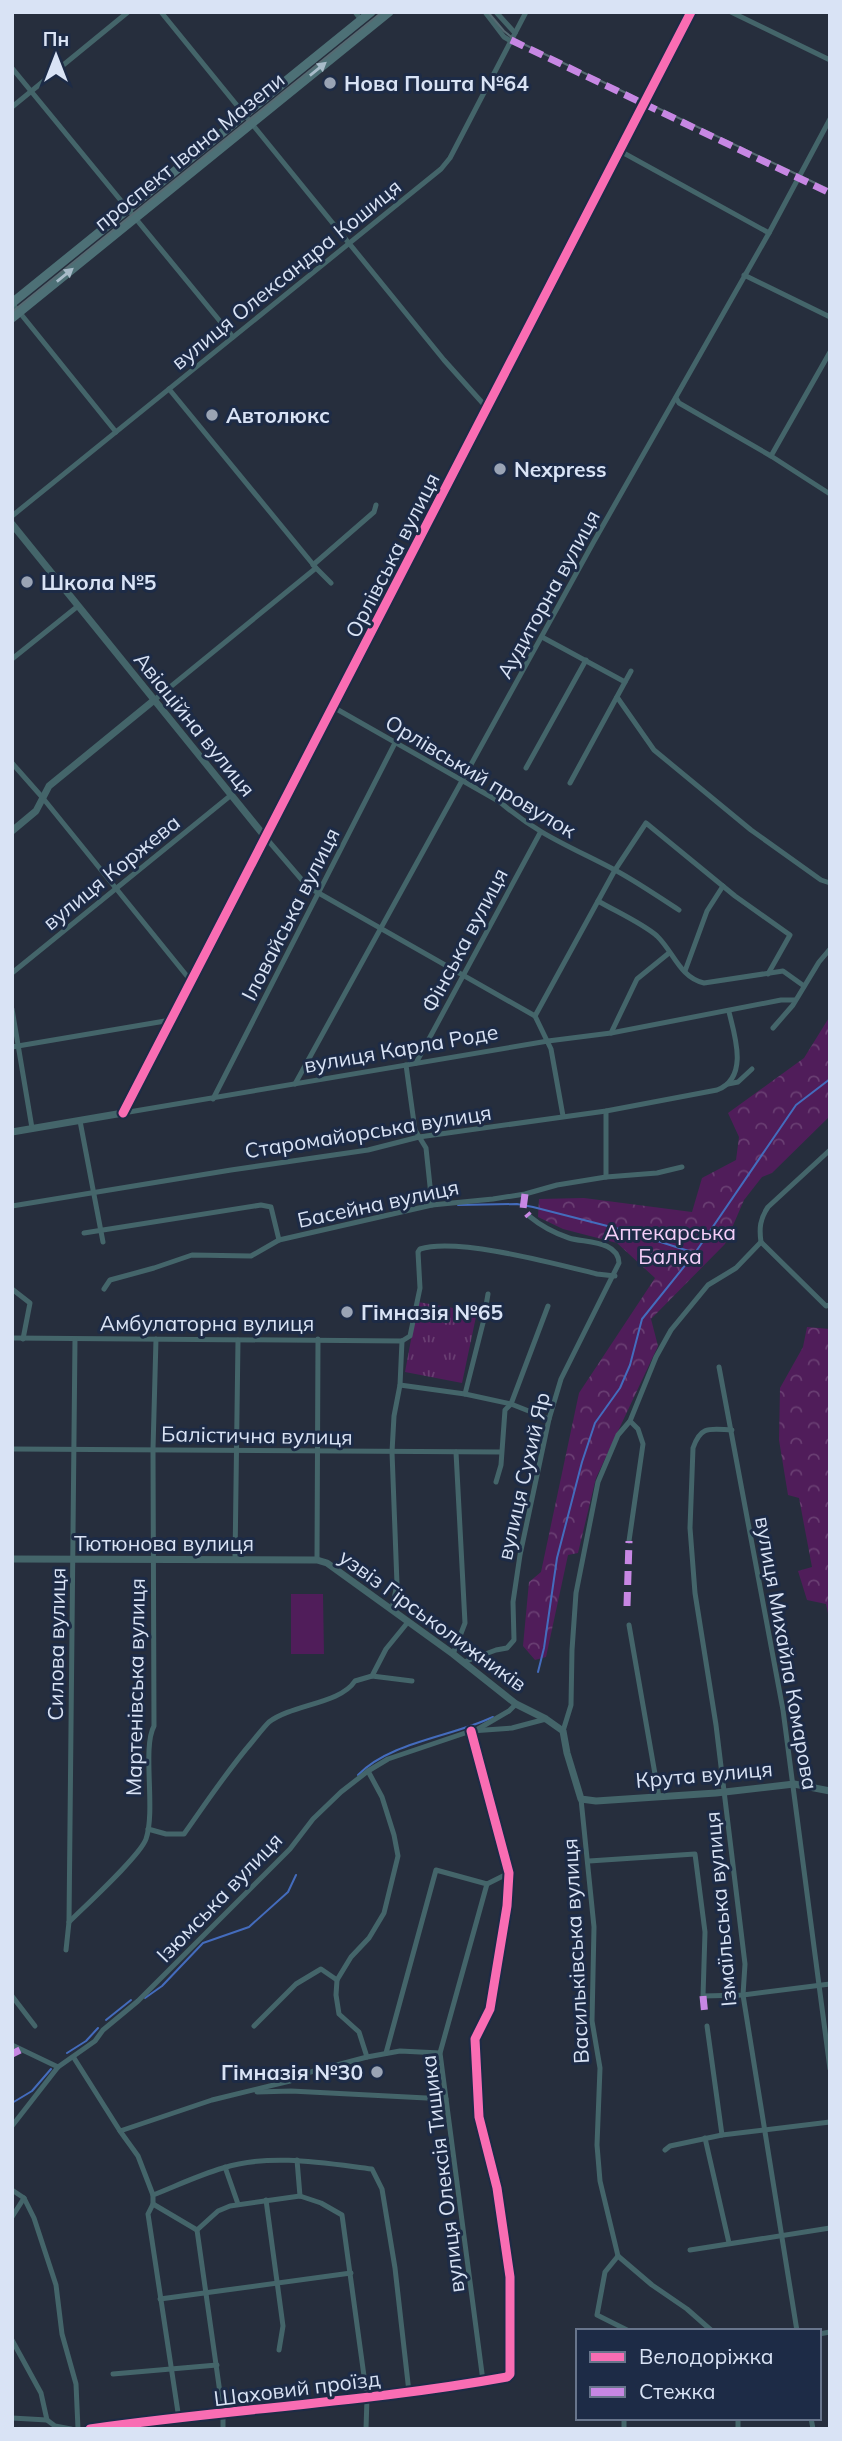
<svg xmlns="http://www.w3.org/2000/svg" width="842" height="2441" viewBox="0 0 842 2441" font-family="Mulish,sans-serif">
<defs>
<pattern id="grass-tufts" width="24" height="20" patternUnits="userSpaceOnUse" patternTransform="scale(1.75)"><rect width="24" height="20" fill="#501d5a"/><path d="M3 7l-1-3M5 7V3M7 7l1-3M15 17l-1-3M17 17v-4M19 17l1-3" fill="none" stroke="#693e72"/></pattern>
<pattern id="forest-crowns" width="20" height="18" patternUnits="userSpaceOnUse" patternTransform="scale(1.75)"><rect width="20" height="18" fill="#501d5a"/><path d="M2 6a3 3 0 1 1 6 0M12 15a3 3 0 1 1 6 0" fill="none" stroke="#693e72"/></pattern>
</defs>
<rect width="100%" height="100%" fill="#262e3d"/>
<path fill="url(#grass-tufts)" d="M418 1302 477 1312 462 1383 405 1372Z"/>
<g fill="url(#forest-crowns)">
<path d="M830 1016V1116L772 1173 762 1177 744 1200 725 1244 651 1319 658 1346 596 1478 578 1553 568 1555 546 1657 535 1660 523 1646 529 1582 541 1572 579 1393 655 1278 617 1243 563 1229 538 1217 539 1199 584 1198 692 1212 702 1178 736 1160 739 1137 728 1113 804 1058Z"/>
<path d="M807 1327 830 1329V1623L826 1604 807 1600 798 1571 812 1567 799 1498 788 1495 779 1440 780 1388 803 1347Z"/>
</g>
<path fill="#501d5a" d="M291 1594H323L324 1654H291Z"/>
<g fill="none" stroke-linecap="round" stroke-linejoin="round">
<g stroke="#446cbd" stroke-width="2">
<path d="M458 1205 517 1204 533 1207 623 1230 695 1253"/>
<path d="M538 1672 544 1648 557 1558 582 1462 595 1423 620 1388 630 1365 642 1319 695 1253 796 1105 830 1079"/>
<path d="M358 1775C390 1742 451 1737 493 1717"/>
<path d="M145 1998 162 1986 203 1943 249 1927 288 1892 296 1875"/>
<path d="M106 2020 131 2000"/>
<path d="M67 2053 86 2041 98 2028"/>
<path d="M12 2103 32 2091 51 2069"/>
</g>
<g stroke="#44656a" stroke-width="5">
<path d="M161 12 444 360 487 408"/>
<path d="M355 12 362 21"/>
<path d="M485 12 504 37 511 41"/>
<path d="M496 12 515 33"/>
<path d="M731 12 830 60"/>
<path d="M12 68 233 337"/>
<path d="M12 107 128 12"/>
<path d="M620 151 769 233"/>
<path d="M744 275 830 317"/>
<path d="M12 303 116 432"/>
<path d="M169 389 316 568 331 583"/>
<path d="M676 398 679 403 771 456 830 494"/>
<path d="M771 456 830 352"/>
<path d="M12 516 441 169 450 158 526 12"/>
<path d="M313 565 374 512 376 505"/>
<path d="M542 637 625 682"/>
<path d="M12 659 78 606"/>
<path d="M617 697 654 750 751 830 821 880 830 883"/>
<path d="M153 701 316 568"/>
<path d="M333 707 500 802C537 834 571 847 613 869 636 881 657 896 679 910"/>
<path d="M12 763 42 797 191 981"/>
<path d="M526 768 586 660"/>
<path d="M570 783 631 671"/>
<path d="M266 838 308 887 535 1016 551 1049 563 1116"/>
<path d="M598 901C615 911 642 923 657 936 673 951 680 978 704 983L783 971 804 986"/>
<path d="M685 971 707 911 723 886"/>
<path d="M12 973 230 796"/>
<path d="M12 1009 32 1128"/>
<path d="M535 1016 615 870 646 823 735 896 790 935 768 974"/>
<path d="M773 1028 793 1005 819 962 830 949"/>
<path d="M611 1033 637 979 669 953"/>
<path d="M12 1047 171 1020"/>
<path d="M416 1063 540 833"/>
<path d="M406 1065 415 1130 426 1148 432 1205"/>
<path d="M295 1084 593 543 769 233 830 119"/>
<path d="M728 1084 738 1082 752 1069"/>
<path d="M213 1099 395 743"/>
<path d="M123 1113 548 1041 611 1033 781 1000H795"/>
<path d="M80 1121 103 1242"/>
<path d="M606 1177V1111"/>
<path d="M12 1206 231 1170 368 1150 419 1137 606 1111 717 1090C749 1078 735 1036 729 1012"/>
<path d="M84 1233 261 1205 271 1207 279 1240 432 1205 493 1199 525 1194 557 1185 606 1177 657 1173 682 1167"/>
<path d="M761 1242C759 1228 760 1219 768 1207L830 1150"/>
<path d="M761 1242 826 1306 830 1305"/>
<path d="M12 1289 30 1303 23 1339"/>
<path d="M104 1289 110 1280 154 1268 192 1255 251 1256 279 1240"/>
<path d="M12 1338 402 1341"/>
<path d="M402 1341 410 1336 420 1288 418 1252 420 1249C457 1237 556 1264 597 1274L615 1276"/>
<path d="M719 1367 783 1710 830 2069"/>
<path d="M400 1385 465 1394 511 1404 549 1419"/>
<path d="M465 1394 483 1323 488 1294"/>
<path d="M732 1430C710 1429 701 1425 693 1448L690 1528 695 1593 716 1725 745 1964 743 1995 797 2331"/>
<path d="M12 1449 501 1452"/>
<path d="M496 1482 501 1465 505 1410 511 1404 548 1306"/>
<path d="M629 1541 643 1444 638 1429 630 1421"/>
<path d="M235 1560 238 1340"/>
<path d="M317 1560 318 1339"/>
<path d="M392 1609 397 1584 392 1452 394 1416 400 1385 402 1341"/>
<path d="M629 1625 659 1797"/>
<path d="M453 1654 465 1623 456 1452"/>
<path d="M464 1662 496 1650 507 1648 514 1640 513 1602 520 1555 549 1419 561 1379 619 1263C618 1240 585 1243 569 1238 554 1233 541 1226 529 1216"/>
<path d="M372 1676 412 1681"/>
<path d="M478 1729 509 1711 516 1704"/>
<path d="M563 1731 571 1705 572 1650 576 1593 598 1482 618 1435 630 1421 656 1357 671 1330 708 1285 736 1268 761 1242"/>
<path d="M581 1799 594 1927 592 2021 600 2068 597 2145 600 2181 618 2256"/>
<path d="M148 1829 166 1834H184C206 1803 227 1771 252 1742 257 1736 263 1728 269 1722 293 1704 340 1704 355 1681L372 1676 386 1649 408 1622"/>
<path d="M589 1861 695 1854 705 1932 703 1996 743 1995 830 1984"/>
<path d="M69 1922C85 1906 140 1856 146 1839 156 1810 142 1748 154 1726L153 1449 156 1339"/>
<path d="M66 1950 69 1922 75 1339"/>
<path d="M12 1996 35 2026"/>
<path d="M254 2026 296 1984 321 1969 337 1980"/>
<path d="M707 2026 722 2135"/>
<path d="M12 2045 58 2067"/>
<path d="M386 2053 436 1870 487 1884 509 1873"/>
<path d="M367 2057 359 2032 339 2014 336 1995 337 1980 351 1957 369 1938 384 1913 398 1856 394 1835 382 1797 368 1771"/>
<path d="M74 2058 120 2131 138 2156 153 2195"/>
<path d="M257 2092 291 2091 446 2099"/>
<path d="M12 2126 58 2067 95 2041 103 2030 138 2001 290 1849 313 1819 341 1792 368 1771 388 1759 471 1731 512 1728 546 1719"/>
<path d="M120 2131 212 2100 290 2081 303 2074 367 2057 400 2051 440 2053"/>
<path d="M705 2138 729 2243"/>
<path d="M665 2150 670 2146 722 2135 830 2122"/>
<path d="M297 2160 300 2196"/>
<path d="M225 2167 238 2204"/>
<path d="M12 2190 24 2198 34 2218 56 2285 62 2334 76 2384 78 2429"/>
<path d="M266 2200 283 2326 279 2350"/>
<path d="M153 2204 197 2230"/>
<path d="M12 2217 24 2198"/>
<path d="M197 2230 218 2211 230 2206 300 2196 321 2203 342 2215 367 2398 366 2429"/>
<path d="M197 2230 223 2414V2429"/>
<path d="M690 2250 830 2228"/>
<path d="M618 2256 652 2285 687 2309 712 2331"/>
<path d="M618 2256 605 2272 597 2315 629 2331"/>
<path d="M160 2299 351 2273"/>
<path d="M819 2334 830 2332"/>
<path d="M12 2340 41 2393 47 2420"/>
<path d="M113 2374 217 2365"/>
<path d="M483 2381 440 2053 487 1884"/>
<path d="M12 2418 47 2420 55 2426 71 2429"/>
<path d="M738 2418V2429"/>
<path d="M811 2418 813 2429"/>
<path d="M179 2419 148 2214 153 2204V2195C176 2186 199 2175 223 2168 271 2153 324 2163 372 2169L382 2189 395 2268 409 2392"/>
<path d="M90 2429C229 2409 369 2402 507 2377L510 2374V2277L497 2188 479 2117 475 2039 490 2009 507 1906 509 1873 471 1731"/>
<path d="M624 2429V2418"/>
</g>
<g stroke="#44656a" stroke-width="7">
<path d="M12 524 266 838"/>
<path d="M12 831 36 811 49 786 153 701"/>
<path d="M12 1132 123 1113 691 12"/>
<path d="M12 1559 317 1560 327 1563 453 1654 516 1704 546 1719 563 1731 567 1753 581 1799 596 1801 716 1793 794 1784 830 1791"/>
</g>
<g stroke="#4d7076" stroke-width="9">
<path d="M12 303 371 12"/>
<path d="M12 318 389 12"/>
</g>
<g stroke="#566a72" stroke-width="2">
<path d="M488 12 504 31 515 40 830 190"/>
<path d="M12 312 382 12"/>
</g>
<g stroke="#c787e3" stroke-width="7" stroke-dasharray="14 7" stroke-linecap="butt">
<path d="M511 40 830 193"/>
<path d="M525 1194 523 1209 529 1216"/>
<path d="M627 1606 629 1541"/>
<path d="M703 1996 705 2016"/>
<path d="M12 2054 20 2050"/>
</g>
<defs>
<g id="cycleway">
<path d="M123 1113 691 12"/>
<path d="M90 2429C229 2409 369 2402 507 2377L510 2374V2277L497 2188 479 2117 475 2039 490 2009 507 1906 509 1873 471 1731"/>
</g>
</defs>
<use href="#cycleway" stroke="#1d2b46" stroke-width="13"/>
<use href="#cycleway" stroke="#f96db3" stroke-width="9"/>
</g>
<defs><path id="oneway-solid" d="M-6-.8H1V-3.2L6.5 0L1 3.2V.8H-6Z" transform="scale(1.75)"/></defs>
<g fill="#a8bbc9">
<use href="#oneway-solid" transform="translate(318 69) rotate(-39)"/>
<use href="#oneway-solid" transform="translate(65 275) rotate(-39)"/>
</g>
<g fill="#9aa4b5" stroke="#1d2b46" stroke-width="2.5">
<circle cx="330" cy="83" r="7"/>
<circle cx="212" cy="415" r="7"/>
<circle cx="500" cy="469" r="7"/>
<circle cx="27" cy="582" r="7"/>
<circle cx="347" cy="1312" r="7"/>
<circle cx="377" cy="2072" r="7"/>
</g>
<g text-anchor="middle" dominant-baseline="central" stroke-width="6" stroke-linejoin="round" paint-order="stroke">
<g font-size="21" font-weight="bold" fill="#d9e3f5" stroke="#1d2b46" text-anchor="start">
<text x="344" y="83">Нова Пошта №64</text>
<text x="226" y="415">Автолюкс</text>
<text x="514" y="469">Nexpress</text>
<text x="41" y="582">Школа №5</text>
<text x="361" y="1312">Гімназія №65</text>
<text x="363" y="2072" text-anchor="end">Гімназія №30</text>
</g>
<g font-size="21" fill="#d9e3f5" stroke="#1d2b46">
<text transform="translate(189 151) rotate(-39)">проспект Івана Мазепи</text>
<text transform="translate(286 274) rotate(-39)">вулиця Олександра Кошиця</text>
<text transform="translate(392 555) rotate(-63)">Орлівська вулиця</text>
<text transform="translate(548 594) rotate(-61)">Аудиторна вулиця</text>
<text transform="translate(195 724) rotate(51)">Авіаційна вулиця</text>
<text transform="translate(481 776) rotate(31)">Орлівський провулок</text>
<text transform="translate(111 872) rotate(-39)">вулиця Коржева</text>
<text transform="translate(290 914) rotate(-63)">Іловайська вулиця</text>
<text transform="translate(464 940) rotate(-62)">Фінська вулиця</text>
<text transform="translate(401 1048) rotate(-10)">вулиця Карла Роде</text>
<text transform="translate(368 1131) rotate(-9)">Старомайорська вулиця</text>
<text transform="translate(378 1203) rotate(-12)">Басейна вулиця</text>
<text x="207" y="1323">Амбулаторна вулиця</text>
<text transform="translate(257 1435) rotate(1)">Балістична вулиця</text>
<text transform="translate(523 1476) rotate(-77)">вулиця Сухий Яр</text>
<text x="164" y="1543">Тютюнова вулиця</text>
<text transform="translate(433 1620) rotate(36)">узвіз Гірськолижників</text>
<text transform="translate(56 1644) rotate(-89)">Силова вулиця</text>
<text transform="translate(787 1653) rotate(80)">вулиця Михайла Комарова</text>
<text transform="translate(135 1687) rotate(-89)">Мартенівська вулиця</text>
<text transform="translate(704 1774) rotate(-5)">Крута вулиця</text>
<text transform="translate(219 1897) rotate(-46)">Ізюмська вулиця</text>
<text transform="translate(720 1909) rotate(-95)">Ізмаїльська вулиця</text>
<text transform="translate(575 1951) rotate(-93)">Васильківська вулиця</text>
<text transform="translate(442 2174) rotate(-97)">вулиця Олексія Тищика</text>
<text transform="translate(297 2388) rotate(-7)">Шаховий проїзд</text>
</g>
<g font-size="21" fill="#f5cff9" stroke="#1d2b46">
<text x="670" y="1232">Аптекарська<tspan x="670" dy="24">Балка</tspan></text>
</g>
</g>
<rect width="842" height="2441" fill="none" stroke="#d9e3f5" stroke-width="28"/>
<rect x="576" y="2329" width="245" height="91" fill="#1d2b46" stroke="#68758c" stroke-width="2"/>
<rect x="590" y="2352" width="35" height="10" fill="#f96db3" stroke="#68758c" stroke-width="2"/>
<text x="639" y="2364" font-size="21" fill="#d9e3f5">Велодоріжка</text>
<rect x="590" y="2387" width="35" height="10" fill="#c787e3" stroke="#68758c" stroke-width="2"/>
<text x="639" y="2399" font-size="21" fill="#d9e3f5">Стежка</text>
<g transform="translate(56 56)" stroke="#1d2b46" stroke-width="5" paint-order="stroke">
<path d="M0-5L12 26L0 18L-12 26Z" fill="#d9e3f5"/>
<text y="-10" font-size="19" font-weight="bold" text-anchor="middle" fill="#d9e3f5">Пн</text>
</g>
</svg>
